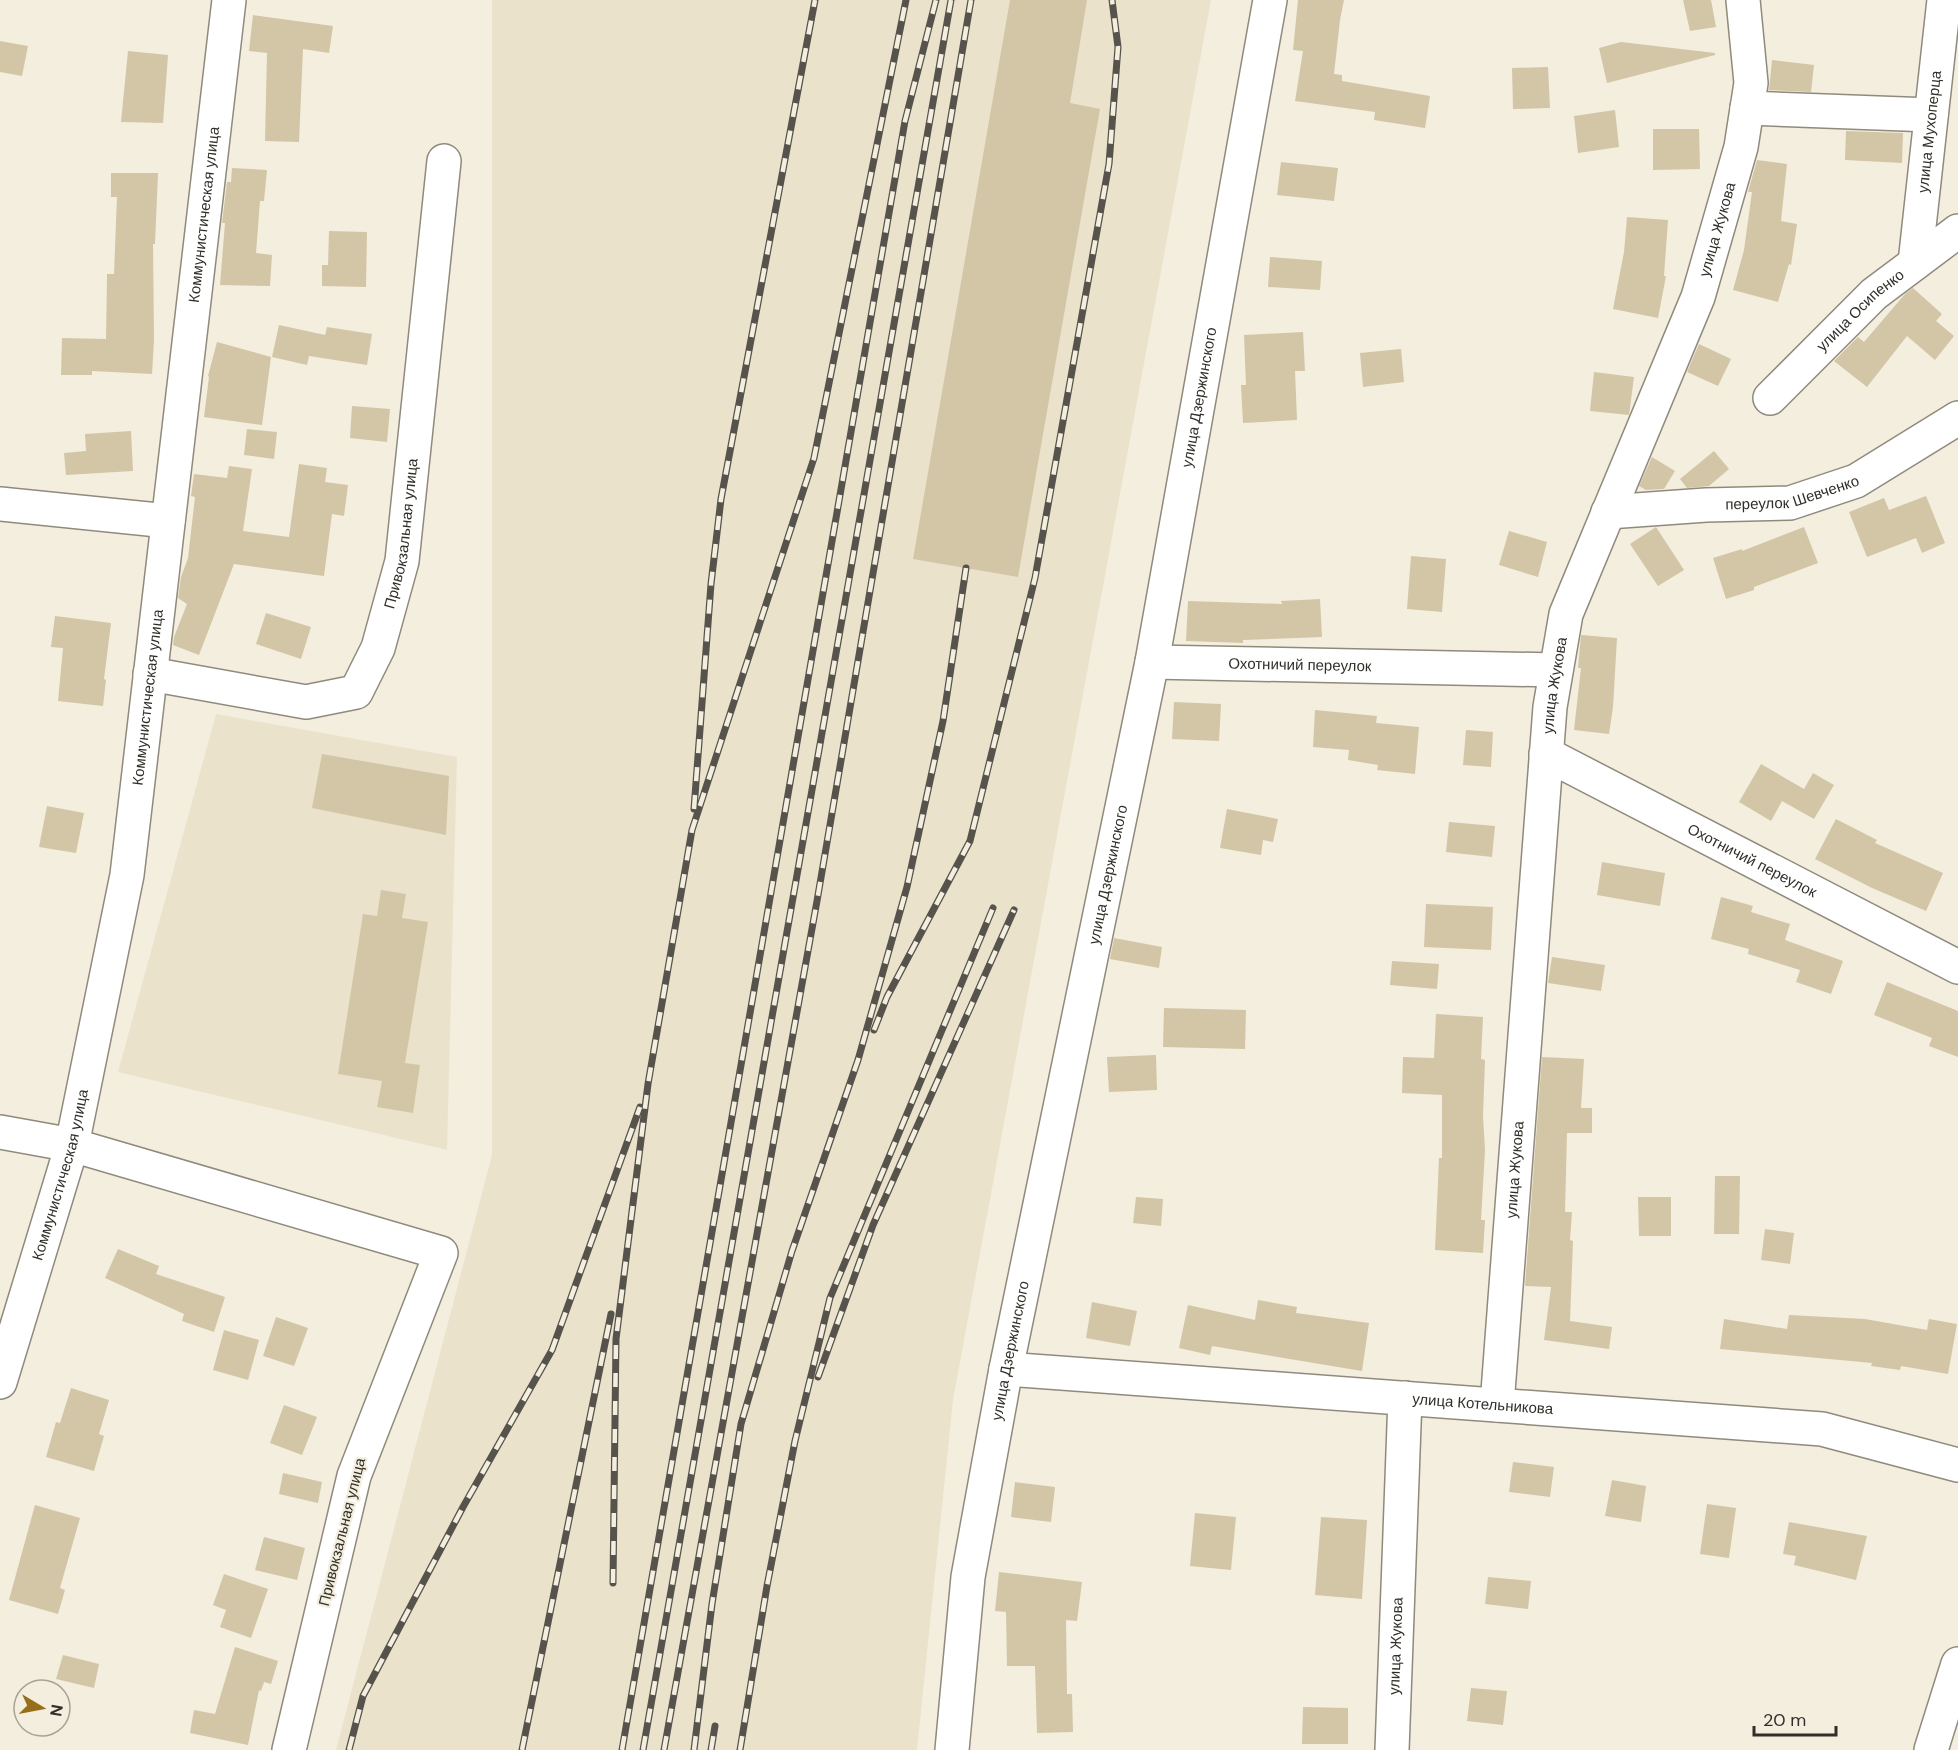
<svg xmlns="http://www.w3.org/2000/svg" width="1958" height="1750" viewBox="0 0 1958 1750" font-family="'DM Sans',sans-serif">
<rect width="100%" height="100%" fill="#f4eedf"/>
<g fill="#ebe2cc">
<path d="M492 0H1211L953 1400 917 1750H336L492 1155Z"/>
<path d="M216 714 457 757 447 1150 118 1072Z"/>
</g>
<g fill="#d2c6a6">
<path d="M1010 0H1087L1070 103 1100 109 1018 577 913 559Z"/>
<path d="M1298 0H1344L1340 20 1334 74 1342 75V81L1430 96 1425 128 1374 120 1375 112 1295 101 1303 51 1293 50Z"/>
<path d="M1683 0H1711L1716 27 1690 31Z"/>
<path d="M253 15 333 26 329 53 303 49 299 142 265 141 267 53 249 51Z"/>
<path d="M0 41 28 46 22 76 0 72Z"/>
<path d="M1621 42 1715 53V55L1607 83 1599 48Z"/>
<path d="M128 51 168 55 163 123 121 122Z"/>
<path d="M1772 60 1814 65 1811 92 1769 90Z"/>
<path d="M1548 67 1550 108 1513 109 1512 68Z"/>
<path d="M1615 110 1619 147 1578 153 1574 116Z"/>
<path d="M1653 129H1699L1700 169 1653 170Z"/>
<path d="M1846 131 1903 133 1902 163 1845 160Z"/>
<path d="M1757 160 1787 164 1781 221 1797 224 1791 265 1789 264 1778 302 1733 290 1744 250 1752 192H1748Z"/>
<path d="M1281 162 1338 168 1334 201 1277 195Z"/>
<path d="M232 168 267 170 264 201H260L256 253 272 255 270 286 220 285 225 223H222L227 182H231Z"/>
<path d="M111 173H158L155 244H153L154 340 152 374 92 371V375H61L62 338 106 339 107 274H114L117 197H111Z"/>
<path d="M1627 217 1668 220 1664 276H1666L1658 318 1613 309 1624 252Z"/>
<path d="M329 231 367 232 366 287 322 286V265H328Z"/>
<path d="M1270 257 1322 261 1320 290 1268 287Z"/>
<path d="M1913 288 1942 314 1936 321 1954 336 1935 360 1907 336 1867 387 1834 361 1858 337 1864 342 1905 294Z"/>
<path d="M279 325 325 335 327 327 372 334 367 365 309 356 307 365 272 357Z"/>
<path d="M1303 332 1305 371H1295L1297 420 1243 423 1241 385H1246L1244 335Z"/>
<path d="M217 342 271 357 262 425 204 417 209 377 208 376Z"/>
<path d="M1699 344 1731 359 1718 386 1687 372Z"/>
<path d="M1401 349 1404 382 1363 387 1360 353Z"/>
<path d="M1594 372 1634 377 1629 415 1590 411Z"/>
<path d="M352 406 390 409 387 442 350 438Z"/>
<path d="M247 429 277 432 274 459 244 455Z"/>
<path d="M131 431 133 471 66 475 64 453 86 451 85 434Z"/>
<path d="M1714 451 1729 469 1709 486 1687 488 1680 479Z"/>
<path d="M1652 457 1675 471 1664 489 1646 490 1639 486Z"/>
<path d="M299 464 327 468 325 482 348 485 344 516 332 514 324 576 234 564 199 655 173 645 174 637 187 604 178 598 181 577 188 558 195 497 191 496 194 474 227 478 229 466 252 469 243 531 289 537Z"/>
<path d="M1926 496 1945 543 1922 553 1916 538 1867 557 1849 512 1884 498 1889 510Z"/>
<path d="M1656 527 1684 570 1658 586 1630 544Z"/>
<path d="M1804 527 1818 563 1754 587V590L1726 599 1713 558 1742 549V551Z"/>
<path d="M1509 531 1547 542 1538 577 1499 565Z"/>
<path d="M1411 556 1446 559 1442 612 1407 609Z"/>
<path d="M1320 599 1322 637 1243 640V643L1186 641 1188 601 1282 604 1281 601Z"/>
<path d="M266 613 311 627 301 659 256 644Z"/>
<path d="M55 616 111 623 104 679 106 680 103 706 58 701 63 648 51 647Z"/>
<path d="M1581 635 1617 638 1613 707 1609 734 1574 730 1581 668H1578Z"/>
<path d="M1174 702 1221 704 1219 741 1172 739Z"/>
<path d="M1315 710 1377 716 1376 723 1419 727 1415 774 1377 770 1378 765 1348 760 1349 750 1313 747Z"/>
<path d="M1466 730 1493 732 1491 767 1463 765Z"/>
<path d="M322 754 449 776 446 835 312 808Z"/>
<path d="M1761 764 1804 789 1813 773 1834 785 1814 819 1782 801 1771 821 1739 802Z"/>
<path d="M47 806 84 813 76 853 39 847Z"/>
<path d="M1227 809 1278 819 1273 842 1263 840 1261 855 1220 848Z"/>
<path d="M1836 819 1877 840 1875 843 1943 873 1926 911 1872 888 1815 859Z"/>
<path d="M1449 822 1495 826 1492 857 1446 852Z"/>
<path d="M1602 862 1665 873 1660 906 1597 895Z"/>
<path d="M381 890 406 894 402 918 428 922 405 1063 420 1065 413 1113 377 1107 382 1081 338 1074 363 914 377 916Z"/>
<path d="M1721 897 1753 906 1751 912 1790 924 1785 940 1843 961 1831 994 1796 982 1800 970 1748 954 1749 949 1711 939Z"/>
<path d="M1426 904 1493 907 1491 950 1424 947Z"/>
<path d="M1114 938 1162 947 1159 968 1110 959Z"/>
<path d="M1552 957 1605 965 1601 991 1548 983Z"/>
<path d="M1392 961 1439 964 1437 989 1390 985Z"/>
<path d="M1887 982 1958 1011V1057L1929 1046 1932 1038 1874 1015Z"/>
<path d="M1164 1008 1246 1010 1245 1049 1163 1047Z"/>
<path d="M1436 1014 1483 1017 1481 1059 1485 1060 1483 1116 1485 1150 1481 1220H1485L1483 1253 1435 1250 1439 1158H1442V1095L1402 1093 1403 1057 1434 1058Z"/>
<path d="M1156 1055 1157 1090 1109 1092 1107 1057Z"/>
<path d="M1542 1057 1584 1059 1581 1108H1592V1133H1567L1565 1212H1572L1570 1240 1573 1241 1570 1321 1612 1327 1609 1349 1544 1340 1551 1287 1525 1286Z"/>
<path d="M1715 1176H1740L1739 1234H1714Z"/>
<path d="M1136 1197 1163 1199 1161 1226 1133 1223Z"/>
<path d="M1638 1197H1671V1236H1639Z"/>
<path d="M1765 1229 1794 1233 1790 1264 1761 1260Z"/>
<path d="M118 1249 159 1266 156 1274 225 1297 214 1332 182 1321 184 1314 105 1278Z"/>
<path d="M1258 1300 1297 1307 1296 1313 1369 1323 1362 1371 1212 1346 1210 1355 1179 1348 1188 1305 1255 1320Z"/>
<path d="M1092 1302 1137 1311 1130 1346 1086 1338Z"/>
<path d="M1789 1315 1865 1319 1927 1330 1929 1319 1957 1324 1948 1374 1901 1366 1900 1370 1871 1366 1872 1363 1720 1349 1724 1319 1787 1329Z"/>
<path d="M276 1317 308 1328 294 1366 263 1356Z"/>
<path d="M224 1330 259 1340 248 1380 213 1370Z"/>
<path d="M71 1388 109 1400 99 1434 104 1436 94 1471 46 1457 56 1422 60 1423Z"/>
<path d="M284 1405 317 1417 302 1455 270 1443Z"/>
<path d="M1513 1462 1554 1467 1550 1497 1509 1492Z"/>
<path d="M283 1473 322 1482 318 1503 279 1494Z"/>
<path d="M1612 1480 1646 1486 1641 1522 1605 1516Z"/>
<path d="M1015 1482 1055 1487 1051 1522 1011 1517Z"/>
<path d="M1707 1504 1736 1508 1729 1558 1700 1554Z"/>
<path d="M35 1505 80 1518 60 1588 65 1590 58 1614 9 1600Z"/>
<path d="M1195 1513 1236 1517 1231 1570 1190 1566Z"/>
<path d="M1321 1517 1367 1520 1362 1599 1315 1595Z"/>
<path d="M1789 1522 1867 1536 1856 1580 1794 1565 1796 1556 1783 1554Z"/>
<path d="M264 1537 305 1548 297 1580 255 1570Z"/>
<path d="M999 1572 1082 1582 1077 1621 1066 1620 1067 1694H1072L1073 1732 1037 1733 1035 1666H1007L1006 1612 995 1611Z"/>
<path d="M224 1574 268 1589 251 1638 220 1627 226 1610 213 1605Z"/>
<path d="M1488 1577 1531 1581 1528 1609 1485 1604Z"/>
<path d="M235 1647 278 1661 271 1684 264 1682 261 1691 259 1690 248 1745 190 1733 194 1710 215 1714Z"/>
<path d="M63 1655 99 1664 94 1688 56 1679Z"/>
<path d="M1471 1688 1507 1691 1503 1725 1467 1721Z"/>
<path d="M1303 1707 1348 1708V1744H1302Z"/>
</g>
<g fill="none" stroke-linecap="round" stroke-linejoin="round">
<defs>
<g id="minor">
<path d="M1747 108 1931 115"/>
<path id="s1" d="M1915 263 1944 0"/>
<path id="s2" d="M1770 398 1874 294 1958 231"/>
<path d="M0 504 168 521"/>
<path id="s3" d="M1608 512 1706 505 1790 503 1856 481 1958 418"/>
<path id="s4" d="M1152 662 1556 670"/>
<path id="s5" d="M150 674 306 702 356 692 378 648 402 561 444 161"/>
<path id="s6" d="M1546 754 1958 967"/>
<path d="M0 1132 72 1145 441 1253 354 1476 289 1750"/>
<path id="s7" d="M1006 1369 1822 1429 1958 1465"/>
<path id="s8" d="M0 1382 72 1145 127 875 229 0"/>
<path id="s9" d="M1497 1405 1550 707 1566 614 1698 297 1741 147 1751 83 1743 0"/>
<path id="s10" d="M952 1750 968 1577 1006 1369 1152 662 1270 0"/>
<path id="s11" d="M1392 1750 1405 1398"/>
<path d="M1931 1750 1958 1664"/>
</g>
</defs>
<use href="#minor" stroke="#908a7d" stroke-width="36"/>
<use href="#minor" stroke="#fff" stroke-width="33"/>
<defs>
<g id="rail">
<path d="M694 809 711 584 721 499 815 0"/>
<path d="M874 1030 887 997 970 841 1035 578 1109 164 1118 47 1112 0"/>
<path d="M818 1377 873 1225 1014 910"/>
<path d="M613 1583 616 1339 648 1084 692 830 814 458 906 0"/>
<path d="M349 1750 363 1696 463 1507 552 1350 640 1107"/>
<path d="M522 1750 611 1314"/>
<path d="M622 1750 905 121 936 0"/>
<path d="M643 1750 951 0"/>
<path d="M664 1750 817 901 971 0"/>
<path d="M694 1750 712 1604 741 1424 792 1251 858 1060 907 887 943 721 966 568"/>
<path d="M711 1750 715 1726"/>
<path d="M740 1750 767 1586 795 1441 830 1298 993 908"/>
</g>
</defs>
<use href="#rail" stroke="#56534c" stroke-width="7"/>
<use href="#rail" stroke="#f4eedf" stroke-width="4.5" stroke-dasharray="14" stroke-linecap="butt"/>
</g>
<g text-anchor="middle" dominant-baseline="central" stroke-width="4.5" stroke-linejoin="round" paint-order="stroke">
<g font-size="15" fill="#322f2a" stroke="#f4eedf">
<text stroke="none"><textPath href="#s1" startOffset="132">улица Мухоперца</textPath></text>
<text stroke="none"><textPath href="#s8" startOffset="1188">Коммунистическая улица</textPath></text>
<text stroke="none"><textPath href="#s9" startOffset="1208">улица Жукова</textPath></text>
<text stroke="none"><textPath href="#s2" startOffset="126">улица Осипенко</textPath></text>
<text stroke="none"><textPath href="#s10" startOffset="1376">улица Дзержинского</textPath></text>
<text stroke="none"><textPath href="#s3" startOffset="186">переулок Шевченко</textPath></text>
<text stroke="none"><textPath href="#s5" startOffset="376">Привокзальная улица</textPath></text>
<text stroke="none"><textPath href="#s4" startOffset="148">Охотничий переулок</textPath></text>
<text stroke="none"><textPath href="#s9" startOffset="722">улица Жукова</textPath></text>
<text stroke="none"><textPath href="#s8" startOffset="702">Коммунистическая улица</textPath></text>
<text stroke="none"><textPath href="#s6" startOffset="232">Охотничий переулок</textPath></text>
<text stroke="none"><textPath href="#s10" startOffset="890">улица Дзержинского</textPath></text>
<text stroke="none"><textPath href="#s9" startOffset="236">улица Жукова</textPath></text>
<text stroke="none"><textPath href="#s8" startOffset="216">Коммунистическая улица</textPath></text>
<text stroke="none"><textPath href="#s10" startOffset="404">улица Дзержинского</textPath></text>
<text stroke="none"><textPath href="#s7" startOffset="478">улица Котельникова</textPath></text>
<text transform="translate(342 1532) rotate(-76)">Привокзальная улица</text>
<text stroke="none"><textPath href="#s11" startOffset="104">улица Жукова</textPath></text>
</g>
</g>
<g transform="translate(42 1708) rotate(100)"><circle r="28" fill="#f4eedf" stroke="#a6a297" stroke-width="1.5"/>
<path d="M0-4.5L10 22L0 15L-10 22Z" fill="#976f1a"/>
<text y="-9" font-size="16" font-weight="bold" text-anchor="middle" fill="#322f2a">N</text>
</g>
<path d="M1754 1726v9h82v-9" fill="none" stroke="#322f2a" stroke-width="3"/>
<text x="1763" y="1726" font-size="18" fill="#322f2a" stroke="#f4eedf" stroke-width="4.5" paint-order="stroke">20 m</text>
</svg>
